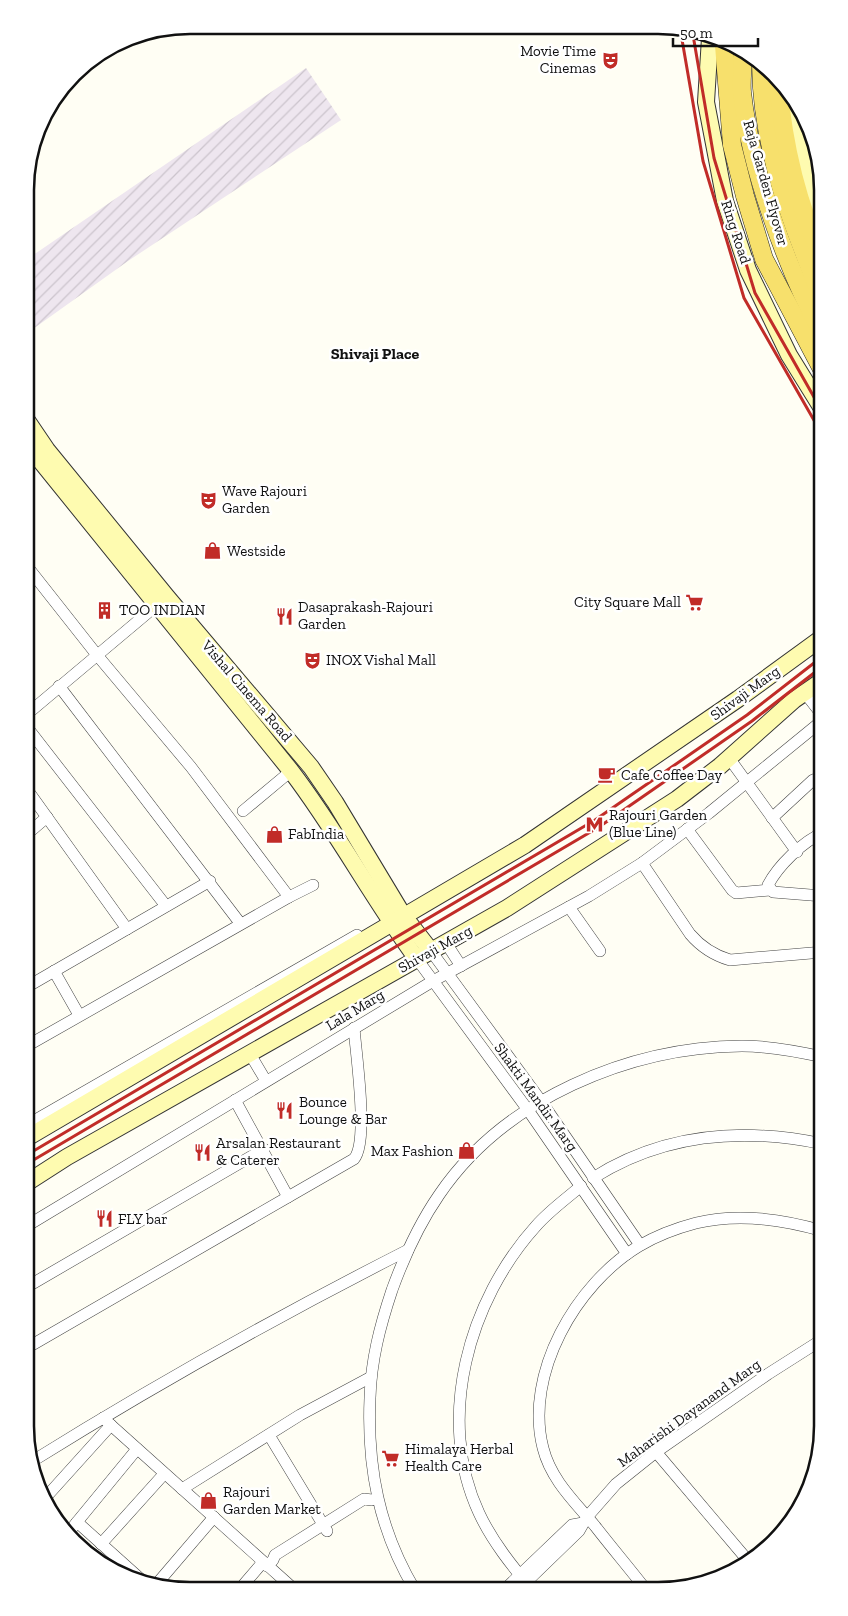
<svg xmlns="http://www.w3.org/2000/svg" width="848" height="1616" viewBox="0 0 848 1616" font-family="'Zilla Slab',serif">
<defs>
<pattern id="industrial-furrows" width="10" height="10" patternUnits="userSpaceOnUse" patternTransform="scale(1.25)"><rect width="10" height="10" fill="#eee6ef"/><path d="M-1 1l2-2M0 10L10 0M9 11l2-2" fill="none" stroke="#cbc4cc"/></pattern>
</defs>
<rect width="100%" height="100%" fill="#fffef4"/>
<path fill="url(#industrial-furrows)" d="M306 68 341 120 128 261 26 334V260Z"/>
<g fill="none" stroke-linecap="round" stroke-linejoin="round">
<defs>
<g id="street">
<path d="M26 466 36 457"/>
<path d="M59 686 240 923"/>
<path d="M805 693 823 716"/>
<path d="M26 715 163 600"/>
<path d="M26 726 166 906"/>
<path d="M729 758 797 852"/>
<path d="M26 788 127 929"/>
<path d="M243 811 291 771"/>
<path d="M772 818 813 780 823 776"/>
<path d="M687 829 732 890 736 893 770 890"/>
<path d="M26 835 47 817"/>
<path d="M642 863 690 934C701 947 713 955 730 960L823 952"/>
<path d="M823 896 773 892 768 885C778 866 803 841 823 833"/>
<path d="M289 897 313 885"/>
<path d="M569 907 600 951"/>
<path d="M446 943 461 966"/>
<path d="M431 951 541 1101 640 1245"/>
<path d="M417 959 528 1110 627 1254"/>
<path d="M54 971 79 1015"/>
<path d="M25 988 210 881"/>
<path d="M25 1047 289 897 191 767 97 655 26 565"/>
<path d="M250 1054 266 1081"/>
<path d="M25 1126 357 935"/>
<path d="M593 1178C664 1133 742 1127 823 1144"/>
<path d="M288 1197 354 1159C369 1142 356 1054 354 1028"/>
<path d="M25 1227 433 981 589 896 642 863 709 813 823 720"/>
<path d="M25 1288 264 1149"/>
<path d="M25 1349 288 1197 235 1100"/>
<path d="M103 1418 295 1590"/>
<path d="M269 1435 327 1531"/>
<path d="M656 1452 750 1563"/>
<path d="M31 1462C153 1386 280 1315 408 1250"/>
<path d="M182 1489 300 1415 371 1377"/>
<path d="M46 1497 111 1425"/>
<path d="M77 1522 137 1449"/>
<path d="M69 1532 77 1522 145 1583"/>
<path d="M101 1544 164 1474"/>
<path d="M267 1566 273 1560 275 1555 364 1499 372 1500"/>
<path d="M155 1586 214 1517"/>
<path d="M239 1590 263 1562"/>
<path d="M415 1590C379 1530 367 1467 370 1398 371 1360 380 1326 392 1290 404 1257 419 1224 439 1195 504 1099 629 1047 742 1046 770 1046 796 1051 823 1057"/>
<path d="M503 1591 572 1525 583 1523"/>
<path d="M517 1591 579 1531 587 1517 616 1484 656 1452 768 1374 823 1339"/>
<path d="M533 1591C512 1566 492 1541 479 1513 435 1419 469 1300 536 1226 549 1211 566 1199 581 1186"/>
<path d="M647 1591C630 1569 612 1548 595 1526 575 1502 551 1480 543 1448 524 1374 576 1284 639 1246 656 1236 677 1228 696 1223 737 1213 782 1219 823 1231"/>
</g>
<g id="secondary">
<path d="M710 38 706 102 725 201 748 270 789 355 823 410"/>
<path d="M794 107 806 171 823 226"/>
<path d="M26 419 47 450 167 597 311 767 335 802 403 915 431 951"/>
<path d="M26 443 291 771C337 831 372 898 417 959"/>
<path d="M25 1139 525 845 738 699 823 637"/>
<path d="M25 1184 67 1157 507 908 677 799 720 766 794 700 823 680"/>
</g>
<g id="primary">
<path d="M724 45 732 145 745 196 764 259 823 371"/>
<path d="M743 54C743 67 741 80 742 92 750 168 787 269 823 335"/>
<path d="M761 63C761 147 792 224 823 301"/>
<path d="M778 82C783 142 797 204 823 259"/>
</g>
</defs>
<use href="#street" stroke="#444" stroke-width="12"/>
<use href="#secondary" stroke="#333" stroke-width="18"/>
<use href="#primary" stroke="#222" stroke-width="19"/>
<use href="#street" stroke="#fff" stroke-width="11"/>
<use href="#secondary" stroke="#fefbb0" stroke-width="16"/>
<use href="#primary" stroke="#f7e06c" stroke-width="18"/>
<g stroke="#c12c28" stroke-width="3">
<path d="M680 28 703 161 744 298 823 436"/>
<path d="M692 29 714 158 755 293 823 413"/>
<path d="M25 1156 595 820 747 715 823 656"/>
<path d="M25 1165 599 827 752 721 823 666"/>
</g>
</g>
<defs>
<symbol id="theatre-bare" viewBox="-9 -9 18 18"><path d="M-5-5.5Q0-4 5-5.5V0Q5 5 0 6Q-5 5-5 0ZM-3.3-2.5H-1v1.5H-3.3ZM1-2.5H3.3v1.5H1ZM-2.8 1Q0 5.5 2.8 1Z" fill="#c12c28" stroke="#fff" stroke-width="2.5" paint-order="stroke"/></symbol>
<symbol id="shop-bare" viewBox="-9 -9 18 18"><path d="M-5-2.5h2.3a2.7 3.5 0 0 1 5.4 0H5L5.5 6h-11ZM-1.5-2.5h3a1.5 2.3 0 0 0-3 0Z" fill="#c12c28" stroke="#fff" stroke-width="2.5" paint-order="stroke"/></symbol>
<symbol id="supermarket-bare" viewBox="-9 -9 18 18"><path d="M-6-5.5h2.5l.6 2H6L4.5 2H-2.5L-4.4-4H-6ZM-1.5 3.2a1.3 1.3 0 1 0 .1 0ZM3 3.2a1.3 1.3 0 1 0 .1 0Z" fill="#c12c28" stroke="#fff" stroke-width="2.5" paint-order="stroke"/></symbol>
<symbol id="building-bare" viewBox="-9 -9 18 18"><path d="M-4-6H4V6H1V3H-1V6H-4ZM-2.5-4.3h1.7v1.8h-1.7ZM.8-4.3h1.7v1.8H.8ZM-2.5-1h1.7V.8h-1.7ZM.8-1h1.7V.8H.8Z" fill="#c12c28" stroke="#fff" stroke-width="2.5" paint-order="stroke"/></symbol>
<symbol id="restaurant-bare" viewBox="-9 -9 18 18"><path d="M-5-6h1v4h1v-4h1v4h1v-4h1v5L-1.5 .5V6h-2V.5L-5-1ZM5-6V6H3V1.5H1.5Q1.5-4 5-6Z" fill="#c12c28" stroke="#fff" stroke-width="2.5" paint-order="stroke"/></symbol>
<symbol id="cafe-bare" viewBox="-9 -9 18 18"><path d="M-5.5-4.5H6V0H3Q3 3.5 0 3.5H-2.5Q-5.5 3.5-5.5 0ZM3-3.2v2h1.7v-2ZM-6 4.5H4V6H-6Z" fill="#c12c28" stroke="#fff" stroke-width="2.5" paint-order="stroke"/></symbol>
<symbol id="metro-bare" viewBox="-9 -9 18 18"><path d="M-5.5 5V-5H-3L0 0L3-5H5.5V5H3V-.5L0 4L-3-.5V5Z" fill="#c12c28" stroke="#fff" stroke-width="2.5" paint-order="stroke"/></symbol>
</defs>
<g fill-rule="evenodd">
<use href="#theatre-bare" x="598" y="48" width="25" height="25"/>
<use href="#theatre-bare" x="196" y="488" width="25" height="25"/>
<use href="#shop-bare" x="200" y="538" width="25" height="25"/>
<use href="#supermarket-bare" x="682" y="590" width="25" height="25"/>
<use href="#building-bare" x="92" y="598" width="25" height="25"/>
<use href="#restaurant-bare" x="272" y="604" width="25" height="25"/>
<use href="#theatre-bare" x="300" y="648" width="25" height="25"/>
<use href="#cafe-bare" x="594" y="762" width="25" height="25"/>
<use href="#metro-bare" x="582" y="812" width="25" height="25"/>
<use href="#shop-bare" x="262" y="822" width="25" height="25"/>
<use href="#restaurant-bare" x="272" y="1098" width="25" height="25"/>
<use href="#shop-bare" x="454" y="1138" width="25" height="25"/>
<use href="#restaurant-bare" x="190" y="1140" width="25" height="25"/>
<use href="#restaurant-bare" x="92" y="1206" width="25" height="25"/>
<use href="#supermarket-bare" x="378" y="1446" width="25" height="25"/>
<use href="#shop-bare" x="196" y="1488" width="25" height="25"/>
</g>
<g text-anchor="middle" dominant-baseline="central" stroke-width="5" stroke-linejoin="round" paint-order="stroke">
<g font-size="15" fill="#111" stroke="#fff" text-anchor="start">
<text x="596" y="51" text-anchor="end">Movie Time<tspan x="596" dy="17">Cinemas</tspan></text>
<text x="222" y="491">Wave Rajouri<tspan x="222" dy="17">Garden</tspan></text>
<text x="227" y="551">Westside</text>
<text x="681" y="602" text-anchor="end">City Square Mall</text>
<text x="298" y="607">Dasaprakash-Rajouri<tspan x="298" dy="17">Garden</tspan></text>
<text x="119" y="610">TOO INDIAN</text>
<text x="326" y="660">INOX Vishal Mall</text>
<text x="621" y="775">Cafe Coffee Day</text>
<text x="609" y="815">Rajouri Garden<tspan x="609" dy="17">(Blue Line)</tspan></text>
<text x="288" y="834">FabIndia</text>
<text x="299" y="1102">Bounce<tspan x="299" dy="17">Lounge &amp; Bar</tspan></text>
<text x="216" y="1143">Arsalan Restaurant<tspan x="216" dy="17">&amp; Caterer</tspan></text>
<text x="453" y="1151" text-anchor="end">Max Fashion</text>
<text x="118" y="1219">FLY bar</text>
<text x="405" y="1449">Himalaya Herbal<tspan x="405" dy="17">Health Care</tspan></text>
<text x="223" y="1492">Rajouri<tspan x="223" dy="17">Garden Market</tspan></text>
</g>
<g font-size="15" fill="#111" stroke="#fff">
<text transform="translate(766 183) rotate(74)">Raja Garden Flyover</text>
<text transform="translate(736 232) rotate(72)">Ring Road</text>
<text transform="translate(247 691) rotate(49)">Vishal Cinema Road</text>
<text transform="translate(745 693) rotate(-36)">Shivaji Marg</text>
<text transform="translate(435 949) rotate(-29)">Shivaji Marg</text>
<text transform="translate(355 1010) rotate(-31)">Lala Marg</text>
<text transform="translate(536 1097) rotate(54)">Shakti Mandir Marg</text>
<text transform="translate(689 1413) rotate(-36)">Maharishi Dayanand Marg</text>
</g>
<g font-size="16" font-weight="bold" fill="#111" stroke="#fff">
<text x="375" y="353">Shivaji Place</text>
</g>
</g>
<path d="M0 0H848V1616H0ZM190 34H658A156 156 0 0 1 814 190V1426A156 156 0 0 1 658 1582H190A156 156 0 0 1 34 1426V190A156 156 0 0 1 190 34Z" fill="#fff" fill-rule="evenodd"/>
<path fill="none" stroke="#111" stroke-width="2.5" d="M190 34H658A156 156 0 0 1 814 190V1426A156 156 0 0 1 658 1582H190A156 156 0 0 1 34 1426V190A156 156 0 0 1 190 34Z"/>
<path d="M673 38v8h85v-8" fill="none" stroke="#111111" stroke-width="2.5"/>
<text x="680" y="38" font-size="15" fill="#111111" stroke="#ffffff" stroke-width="4" paint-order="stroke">50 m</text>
</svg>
